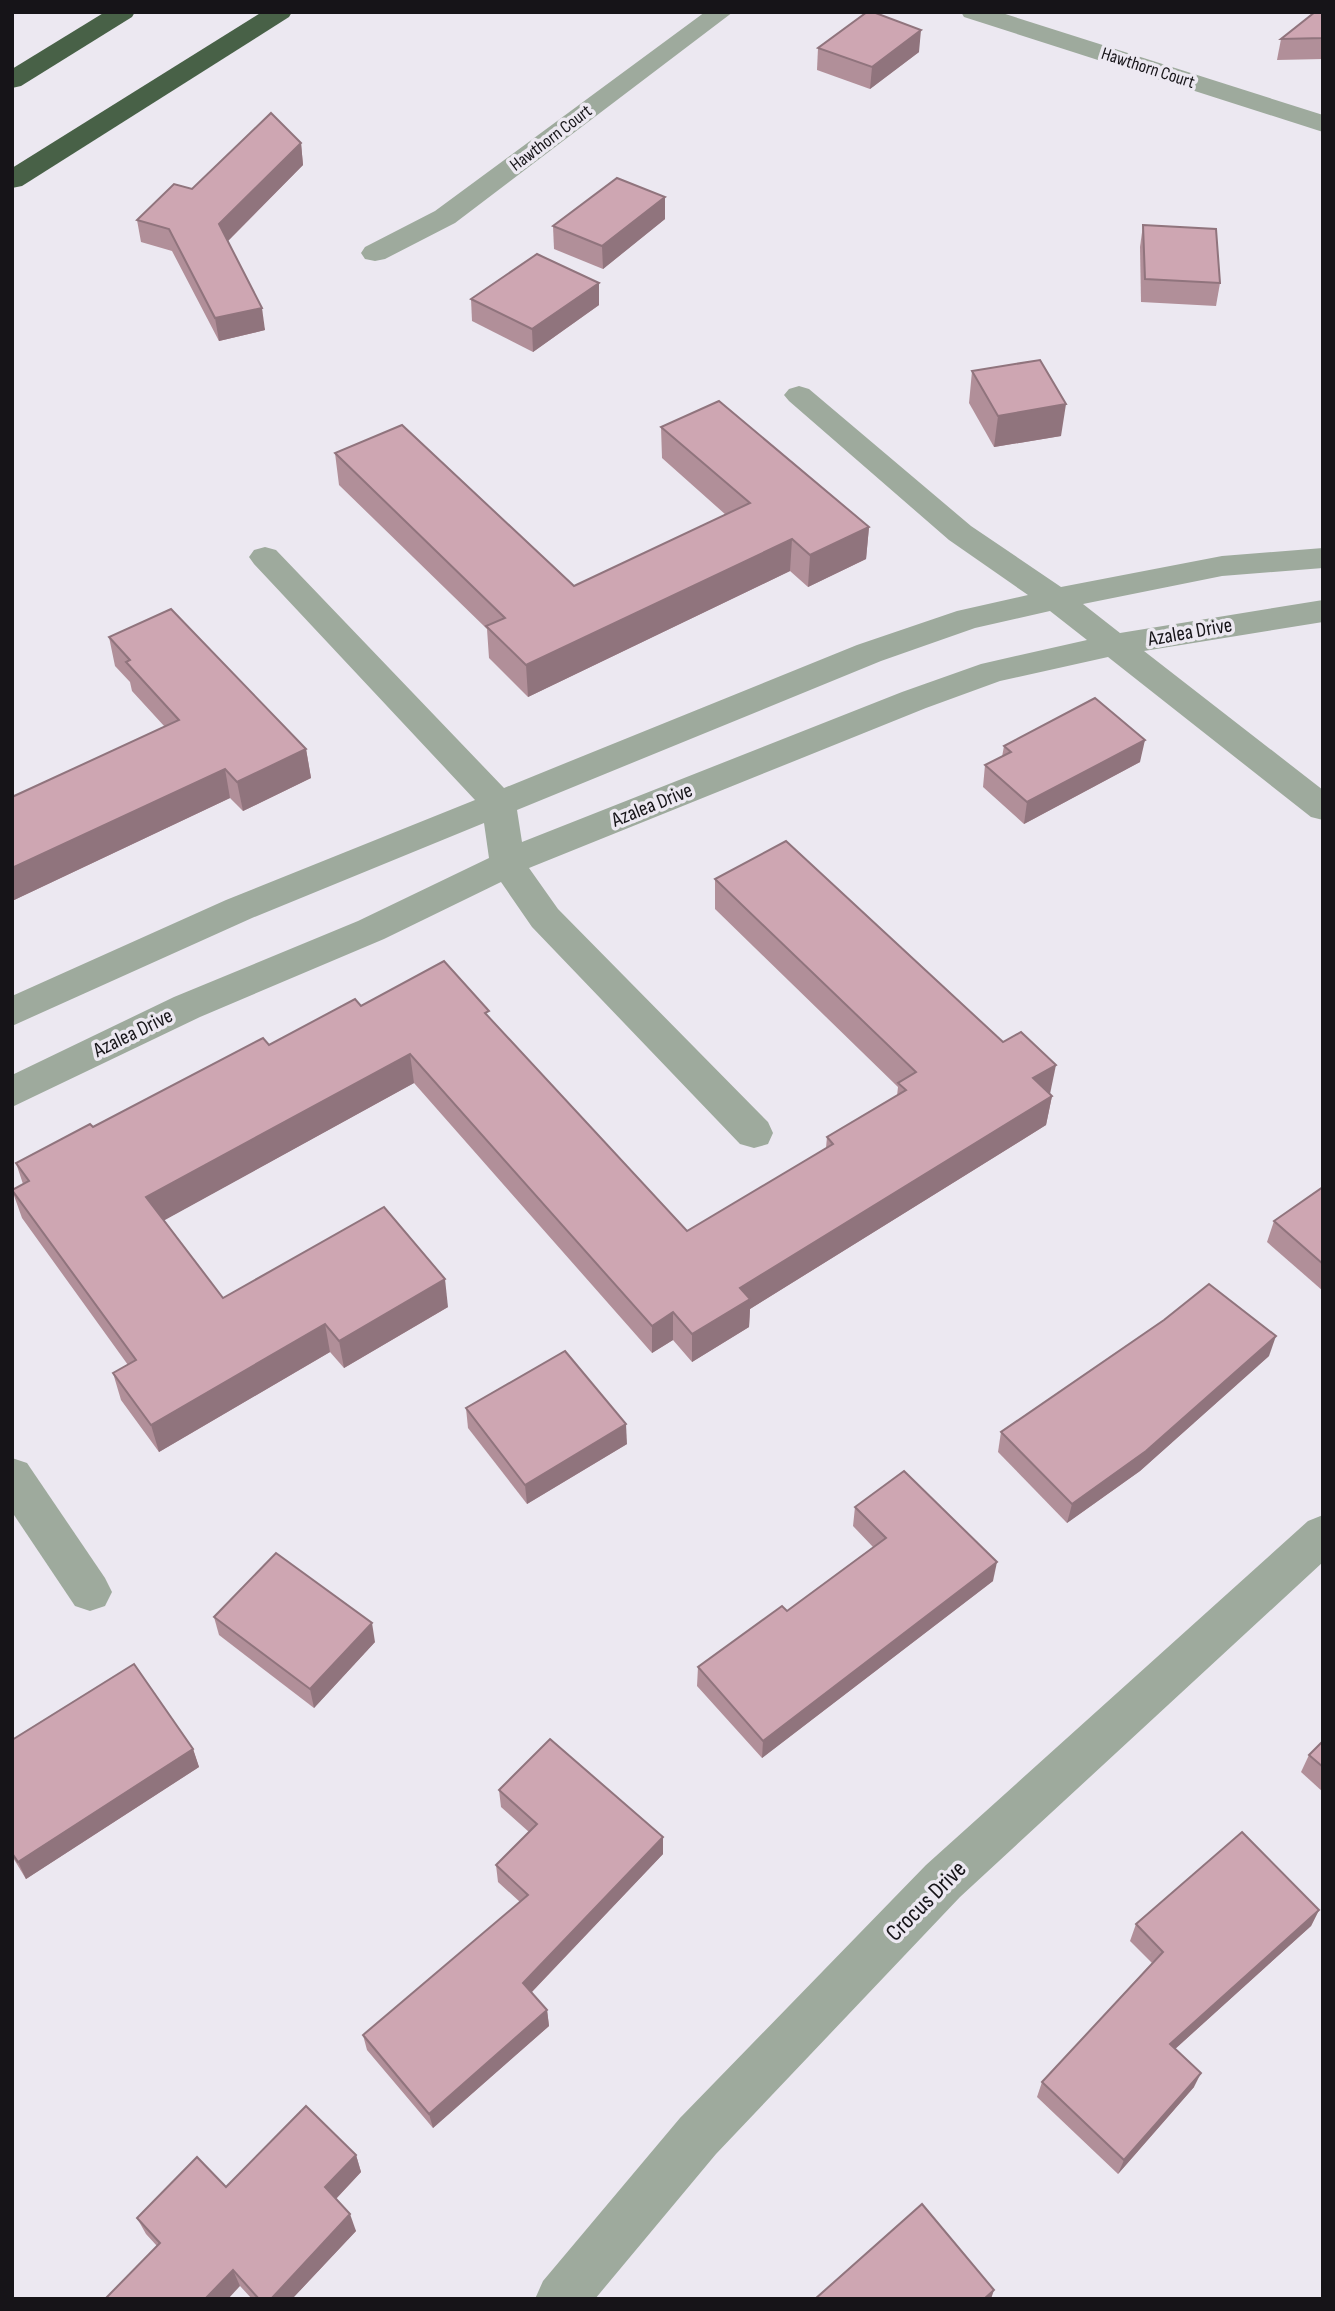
<svg xmlns="http://www.w3.org/2000/svg" width="1335" height="2311" viewBox="0 0 1335 2311" font-family="'Sofia Sans Condensed',sans-serif">
<rect width="100%" height="100%" fill="#ece8f1"/>
<g fill="none" stroke-linecap="round" stroke-linejoin="round">
<g fill="#9eaa9d" fill-rule="evenodd">
<path d="M705 12H733L455 223 385 259 375 261 365 259 361 253 365 247 435 211Z"/>
<path d="M961 12H999L1323 115V132L964 17Z"/>
<path d="M799 386 809 389 971 526 1061 587 1222 556 1323 548V568L1222 576 1083 604 1120 633 1323 600V622L1144 651 1323 790V820L1311 817 1108 657 1000 681 926 708 529 868 558 909 768 1122 773 1133 768 1144 754 1148 740 1144 532 927 501 882 384 939 200 1017 12 1107V1075L174 997 358 921 489 858 484 823 252 918 12 1026V996L226 900 475 800 254 564 249 557 254 550 265 547 276 550 504 788 857 645 957 611 1028 595 949 540 789 401 784 395 789 389ZM1050 611 1087 640 981 664 902 692 522 842 517 810 881 661 975 628Z"/>
<path d="M12 1458 27 1463 105 1578 112 1592 105 1606 90 1611 75 1606 12 1512Z"/>
<path d="M1323 1515V1562L960 1897 716 2154 595 2299H535L543 2281 680 2118 926 1865 1308 1521Z"/>
</g>
<g fill="#486147" fill-rule="evenodd">
<path d="M105 12H135L132 17 21 86 12 88V69Z"/>
<path d="M262 12H292L289 17 22 186 12 188V168Z"/>
</g>
</g>
<g fill="#b18f99">
<path d="M1323 12V59L1277 60 1281 39Z"/>
<path d="M818 48 919 52 870 89 817 70Z"/>
<path d="M301 143 303 165 228 241 265 330 219 341 172 251 141 242 137 220 192 189Z"/>
<path d="M665 219 603 269 554 249 553 226Z"/>
<path d="M1143 225 1220 283 1216 306 1141 302 1140 247Z"/>
<path d="M599 283V305L533 352 472 321 471 299Z"/>
<path d="M972 371 1061 436 994 447 969 403Z"/>
<path d="M661 427 869 527 866 559 808 587 790 571 528 697 489 658 487 629 339 485 335 453 574 586 726 515 662 458Z"/>
<path d="M109 637 306 749 311 778 243 811 230 798 12 901V797L165 727 132 691 130 682 115 666Z"/>
<path d="M1004 746 1140 762 1024 824 983 787 985 765 1002 757Z"/>
<path d="M715 879 1050 1094 1052 1096 1046 1125 750 1309 749 1327 692 1362 673 1340 652 1353 414 1083 164 1220 223 1298 448 1307 344 1368 330 1352 159 1452 121 1400 113 1373 128 1365 22 1218 12 1190 23 1184 16 1163 269 1045 361 1006 489 1018 687 1231 826 1148 827 1137 897 1096 898 1087 715 909Z"/>
<path d="M1323 1187V1291L1267 1242 1274 1221Z"/>
<path d="M1269 1356 1140 1471 1067 1523 998 1452 1001 1432Z"/>
<path d="M466 1408 627 1444 527 1504 468 1428Z"/>
<path d="M855 1507 993 1581 762 1758 697 1686 698 1667 787 1611 873 1547 853 1526Z"/>
<path d="M214 1617 375 1642 314 1708 219 1635Z"/>
<path d="M12 1740 193 1749 199 1767 26 1879 12 1856Z"/>
<path d="M1323 1741V1792L1301 1772 1309 1755Z"/>
<path d="M499 1790 663 1837V1854L531 1993 547 2010 549 2026 433 2128 367 2050 363 2035 520 1902 498 1882 496 1865 529 1832 501 1807Z"/>
<path d="M1319 1910 1311 1926 1175 2049 1194 2087 1118 2174 1037 2097 1042 2082 1152 1963 1130 1941 1136 1924Z"/>
<path d="M356 2155 361 2172 336 2199 356 2231 292 2299H252L240 2286 157 2246 146 2234 137 2218 226 2187Z"/>
</g>
<g fill="#90747d">
<path d="M921 30 919 52 870 89 872 67Z"/>
<path d="M301 143 303 165 222 247 219 224Z"/>
<path d="M665 197V219L603 269 602 246Z"/>
<path d="M599 283V305L533 352 532 329Z"/>
<path d="M262 308 265 330 219 341 215 318Z"/>
<path d="M1066 404 1061 436 994 447 998 416Z"/>
<path d="M869 527 866 559 808 587 810 555Z"/>
<path d="M792 539 790 571 528 697 526 665Z"/>
<path d="M1145 740 1140 762 1024 824 1027 802Z"/>
<path d="M306 749 311 778 243 811 237 782Z"/>
<path d="M225 769 230 798 12 901V868Z"/>
<path d="M410 1054 414 1083 154 1226 146 1197Z"/>
<path d="M1056 1065 1050 1094 1028 1107 1033 1078Z"/>
<path d="M1052 1096 1046 1125 750 1309 749 1327 692 1362V1334L740 1288Z"/>
<path d="M445 1279 448 1307 344 1368 339 1341Z"/>
<path d="M673 1312V1340L652 1353V1326Z"/>
<path d="M325 1324 330 1352 159 1452 151 1425Z"/>
<path d="M1276 1336 1269 1356 1140 1471 1067 1523 1072 1504Z"/>
<path d="M626 1424 627 1444 527 1504 525 1485Z"/>
<path d="M997 1562 993 1581 762 1758 763 1741Z"/>
<path d="M372 1623 375 1642 314 1708 310 1689Z"/>
<path d="M193 1749 199 1767 26 1879 18 1862Z"/>
<path d="M663 1837V1854L525 1999 523 1983Z"/>
<path d="M1319 1910 1311 1926 1164 2059 1170 2044Z"/>
<path d="M547 2010 549 2026 433 2128 429 2114Z"/>
<path d="M1201 2073 1194 2087 1118 2174 1124 2160Z"/>
<path d="M356 2155 361 2172 331 2204 325 2187Z"/>
<path d="M350 2214 356 2231 292 2299H271Z"/>
<path d="M233 2270 240 2286 228 2299H205Z"/>
<path d="M994 2290 991 2299H984Z"/>
</g>
<g fill="#cea6b2" stroke="#90747d" stroke-width="2">
<path d="M867 12H873L921 30 872 67 818 48Z"/>
<path d="M1315 12H1323V38L1281 39Z"/>
<path d="M271 113 301 143 219 224 262 308 215 318 169 229 137 220 174 184 192 189Z"/>
<path d="M617 178 665 197 602 246 553 226Z"/>
<path d="M1143 225 1216 229 1220 283 1145 279Z"/>
<path d="M537 254 599 283 532 329 471 299Z"/>
<path d="M1040 360 1066 404 998 416 972 371Z"/>
<path d="M719 401 869 527 810 555 792 539 526 665 486 626 505 618 335 453 402 425 574 586 750 503 661 427Z"/>
<path d="M171 609 306 749 237 782 225 769 12 868V797L179 720 126 662 130 660 109 637Z"/>
<path d="M1095 698 1145 740 1027 802 985 765 1011 752 1004 746Z"/>
<path d="M786 841 1003 1042 1021 1032 1056 1065 1033 1078 1052 1096 740 1288 750 1299 692 1334 673 1312 652 1326 410 1054 146 1197 223 1298 384 1207 445 1279 339 1341 325 1324 151 1425 113 1373 136 1360 12 1190 29 1181 16 1163 90 1124 93 1127 263 1038 269 1045 355 999 361 1006 444 961 489 1011 485 1013 687 1231 833 1144 827 1137 906 1090 898 1083 916 1072 715 879Z"/>
<path d="M1323 1187V1264L1274 1221Z"/>
<path d="M1209 1284 1276 1336 1146 1451 1072 1504 1001 1432 1164 1320Z"/>
<path d="M565 1351 626 1424 525 1485 466 1408Z"/>
<path d="M904 1471 997 1562 763 1741 698 1667 782 1606 787 1611 886 1538 855 1507Z"/>
<path d="M276 1553 372 1623 310 1689 214 1617Z"/>
<path d="M134 1664 193 1749 18 1862 12 1853V1740Z"/>
<path d="M550 1739 663 1837 523 1983 547 2010 429 2114 363 2035 528 1895 496 1865 537 1824 499 1790Z"/>
<path d="M1323 1741V1767L1309 1755Z"/>
<path d="M1242 1832 1319 1910 1170 2044 1201 2073 1124 2160 1042 2082 1163 1952 1136 1924Z"/>
<path d="M306 2106 356 2155 325 2187 350 2214 271 2299H259L233 2270 205 2299H105L160 2243 137 2218 197 2157 226 2187Z"/>
<path d="M922 2204 994 2290 984 2299H815Z"/>
</g>
<g text-anchor="middle" dominant-baseline="central" stroke-width="7" stroke-linejoin="round" paint-order="stroke">
<g font-size="18" fill="#161418" stroke="#ece8f1">
<text transform="translate(1148 68) rotate(18)">Hawthorn Court</text>
<text transform="translate(551 138) rotate(-37)">Hawthorn Court</text>
</g>
<g font-size="21" fill="#161418" stroke="#ece8f1">
<text transform="translate(1190 632) rotate(-10)">Azalea Drive</text>
<text transform="translate(652 805) rotate(-22)">Azalea Drive</text>
<text transform="translate(133 1033) rotate(-26)">Azalea Drive</text>
</g>
<g font-size="24" fill="#161418" stroke="#ece8f1">
<text transform="translate(926 1901) rotate(-45)">Crocus Drive</text>
</g>
</g>
<rect width="1335" height="2311" fill="none" stroke="#161418" stroke-width="28"/>
</svg>
